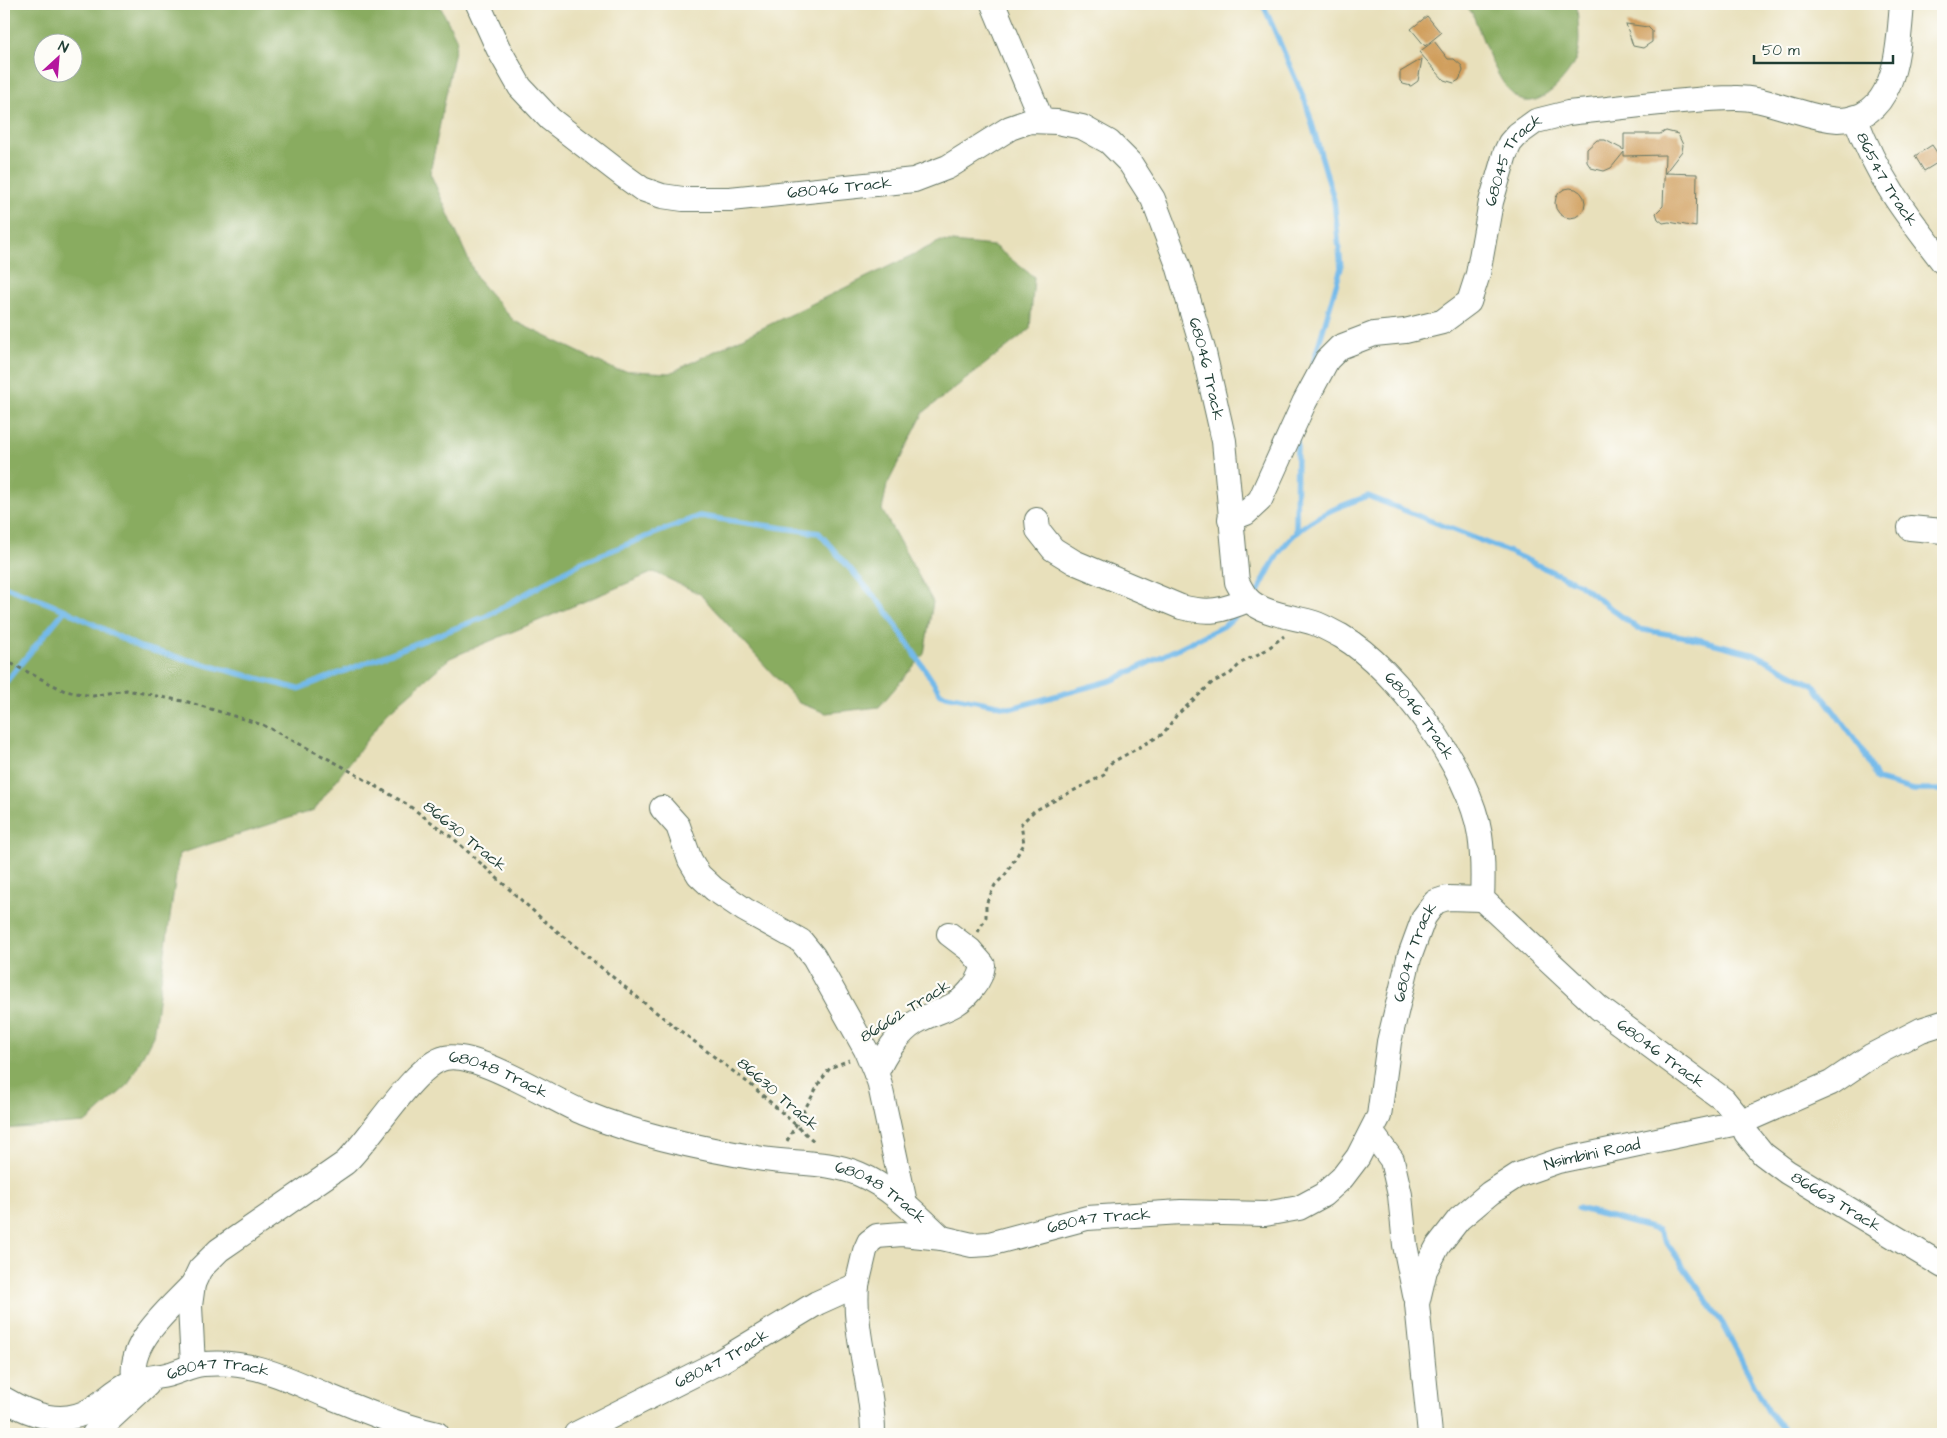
<svg xmlns="http://www.w3.org/2000/svg" width="1947" height="1438" viewBox="0 0 1947 1438" font-family="'Architects Daughter',sans-serif">
<rect width="100%" height="100%" fill="#fdfcf7"/>
<filter id="ink" filterUnits="userSpaceOnUse"><feTurbulence type="fractalNoise" baseFrequency=".02" numOctaves="2"/><feDisplacementMap in="SourceGraphic" scale="10" xChannelSelector="R" yChannelSelector="G"/><feConvolveMatrix kernelMatrix="1 2 1 2 8 2 1 2 1" color-interpolation-filters="sRGB"/></filter>
<filter id="wash" filterUnits="userSpaceOnUse"><feTurbulence type="fractalNoise" baseFrequency=".0096" numOctaves="4" result="noise"/><feDisplacementMap in="SourceGraphic" scale="20" xChannelSelector="R" yChannelSelector="G"/><feGaussianBlur stdDeviation="1.12" result="paint"/><feColorMatrix in="noise" values="0 0 0 0 0 0 0 0 0 0 0 0 0 0 0 0 0 1.4 0 .05"/><feComposite in="paint" operator="in"/></filter>
<g filter="url(#wash)">
<rect width="100%" height="100%" fill="#e8e0bb"/>
<g fill="#89ac61" stroke="#54744a" fill-rule="evenodd">
<path d="M4 4H439L457 40 430 173 477 279 514 321 616 370 670 373 941 241 994 246 1034 277 1030 329 924 412 887 485 882 510 933 602 924 654 879 707 826 713 799 703 700 594 654 572 450 658 387 713 314 810 179 854 153 1036 127 1086 85 1123 4 1129ZM42 42H72V72H42Z"/>
<path d="M1465 4H1577C1577 20 1582 43 1576 58 1570 76 1537 114 1516 97 1495 81 1483 37 1472 13Z"/>
</g>
<g fill="none" stroke-linecap="round" stroke-linejoin="round">
<g stroke="#73baea" stroke-width="5.5">
<path d="M1263 4 1306 103 1334 200 1341 268 1313 364"/>
<path d="M1296 533 1297 441"/>
<path d="M4 586 65 610 139 647 298 689 487 616 580 563 699 516 819 533 886 610 941 694 1012 708 1113 680 1224 626 1237 615"/>
<path d="M1255 598C1266 576 1277 550 1296 533 1316 514 1343 505 1368 496L1507 551 1579 584 1638 629 1693 638 1755 654 1815 686 1862 749 1877 780 1914 790H1943"/>
<path d="M4 684 65 610"/>
<path d="M1577 1208 1658 1230 1723 1324 1768 1411 1787 1434"/>
</g>
</g>
<g id="blocks">
<g fill="#d09f5d">
<path d="M1427 16 1441 33 1425 46 1411 29Z"/>
<path d="M1626 24 1648 27 1652 31V42L1643 48 1633 46Z"/>
<path d="M1434 41 1448 59H1454L1462 66 1463 71 1459 80 1454 83 1444 80 1419 52Z"/>
<path d="M1422 59 1418 81 1411 86 1403 84 1400 81V72Z"/>
<path d="M1666 131 1678 134 1683 145 1682 151 1665 173 1697 174 1696 227 1669 222 1663 223 1658 219 1656 213 1663 206 1665 155 1624 156V152L1611 168 1604 171 1591 168 1587 162V149L1597 140H1605L1624 150V134H1660Z"/>
<path d="M1932 145 1942 160 1924 171 1915 156Z"/>
<circle cx="1570" cy="203" r="15"/>
</g>
</g>
</g>
<g filter="url(#ink)">
<use href="#blocks" fill-opacity="0" stroke="#657663" stroke-width="1"/>
<g fill="none" stroke-linecap="round" stroke-linejoin="round">
<defs>
<g id="minor">
<path id="s1" d="M478 4 498 48 520 87 550 119 624 176 642 189 662 196 683 199H730L914 180 948 167 1010 128 1030 121 1057 122 1082 127 1109 142 1130 163 1153 199 1178 265 1204 353 1224 441 1237 582C1240 587 1243 594 1247 598 1260 614 1296 617 1314 623 1323 626 1333 632 1341 636 1397 669 1470 770 1480 835 1483 856 1483 878 1482 899L1599 1008 1724 1100 1742 1122 1746 1133 1763 1154 1787 1172 1943 1266"/>
<path d="M993 4 1042 121"/>
<path id="s2" d="M1855 117C1877 177 1904 212 1943 262"/>
<path id="s3" d="M1230 519 1246 513 1260 500 1304 403 1327 360 1340 347 1374 334 1405 331 1442 322 1469 302 1478 274 1491 202 1505 154 1510 143 1518 134 1536 121 1568 113C1623 108 1679 99 1734 98 1756 97 1777 106 1797 111 1810 115 1825 119 1838 120 1898 120 1898 46 1902 4"/>
<path d="M1037 520 1038 530 1053 549 1074 562 1181 607C1209 614 1222 611 1248 600"/>
<path d="M1910 528 1943 531"/>
<path d="M662 808 678 826 690 860 699 875 714 889 745 910 801 941 814 957 866 1050 879 1081 905 1203"/>
<path d="M876 1074C884 1055 898 1033 916 1022 940 1008 955 1012 974 986 979 980 982 973 983 965L970 950 949 934"/>
<path d="M1372 1133 1392 1160 1400 1195 1405 1245 1415 1295"/>
<path d="M857 1285C853 1337 873 1383 873 1434"/>
<path id="s4" d="M193 1365 190 1306 193 1284 200 1269 219 1250 345 1163C372 1138 414 1065 445 1058 477 1051 551 1099 584 1113 640 1136 702 1149 763 1159 796 1164 828 1161 859 1174 892 1188 916 1214 942 1238"/>
<path d="M135 1381C125 1344 170 1309 193 1284"/>
<path id="s5" d="M4 1399C31 1415 63 1427 92 1409 105 1401 116 1389 130 1383 142 1377 157 1378 170 1374 181 1371 191 1365 203 1364 253 1360 282 1377 326 1395 362 1410 399 1425 437 1434"/>
<path d="M94 1434 147 1385"/>
<path id="s6" d="M576 1434 721 1361 817 1303 857 1285 865 1251 869 1242 877 1236 902 1234 942 1238 972 1245 989 1244 1087 1218 1181 1212 1265 1214 1299 1208 1323 1195 1342 1178 1358 1157 1379 1116 1389 1042 1409 958 1424 917 1435 902 1447 898 1482 899"/>
<path id="s7" d="M1430 1434 1417 1304 1425 1270 1438 1246 1459 1219 1490 1193 1518 1175 1558 1161 1742 1122 1831 1083 1871 1056 1921 1030 1943 1023"/>
</g>
</defs>
<use href="#minor" stroke="#657663" stroke-width="26"/>
<g stroke="#657663" stroke-width="3" stroke-dasharray="4 4" stroke-linecap="butt">
<path d="M4 660 65 691 93 696 126 690 188 702 263 725 340 765 408 805 454 839 541 918 648 1006 751 1085 816 1143"/>
<path d="M978 932 986 917V904L995 885 1005 875 1024 844 1021 824 1034 811 1104 775 1107 767 1111 763 1163 734 1176 716 1213 682 1230 674 1241 663 1266 650 1284 636"/>
<path d="M787 1141 820 1082 830 1068 849 1060"/>
</g>
<use href="#minor" stroke="#fff" stroke-width="24"/>
</g>
</g>
<g text-anchor="middle" dominant-baseline="central" stroke-width="4.5" stroke-linejoin="round" paint-order="stroke">
<g font-size="16" fill="#1f3d34" stroke="#fdfcf7">
<text stroke="none"><textPath href="#s3" startOffset="501">68045 Track</textPath></text>
<text stroke="none"><textPath href="#s2" startOffset="70">86547 Track</textPath></text>
<text stroke="none"><textPath href="#s1" startOffset="452">68046 Track</textPath></text>
<text stroke="none"><textPath href="#s1" startOffset="992">68046 Track</textPath></text>
<text stroke="none"><textPath href="#s1" startOffset="1442">68046 Track</textPath></text>
<text transform="translate(465 836) rotate(39)">86630 Track</text>
<text stroke="none"><textPath href="#s6" startOffset="1094">68047 Track</textPath></text>
<text transform="translate(905 1011) rotate(-32)">86662 Track</text>
<text stroke="none"><textPath href="#s1" startOffset="1878">68046 Track</textPath></text>
<text stroke="none"><textPath href="#s4" startOffset="481">68048 Track</textPath></text>
<text transform="translate(778 1094) rotate(41)">86630 Track</text>
<text stroke="none"><textPath href="#s7" startOffset="378">Nsimbini Road</textPath></text>
<text stroke="none"><textPath href="#s4" startOffset="886">68048 Track</textPath></text>
<text stroke="none"><textPath href="#s1" startOffset="2111">86663 Track</textPath></text>
<text stroke="none"><textPath href="#s6" startOffset="599">68047 Track</textPath></text>
<text stroke="none"><textPath href="#s6" startOffset="164">68047 Track</textPath></text>
<text stroke="none"><textPath href="#s5" startOffset="230">68047 Track</textPath></text>
</g>
</g>
<rect width="1947" height="1438" fill="none" stroke="#fdfcf7" stroke-width="20"/>
<g transform="translate(58 58) rotate(26)"><circle r="24" fill="#fdfcf7" stroke="#a4b0a9"/>
<path d="M0-4L9 19L0 12L-9 19Z" fill="#b5179e"/>
<text y="-8" font-size="14" font-weight="bold" text-anchor="middle" fill="#1f3d34">N</text>
</g>
<path d="M1754 55v8h139v-8" fill="none" stroke="#1f3d34" stroke-width="2.5"/>
<text x="1762" y="55" font-size="15" fill="#1f3d34" stroke="#fdfcf7" stroke-width="4" paint-order="stroke">50 m</text>
</svg>
